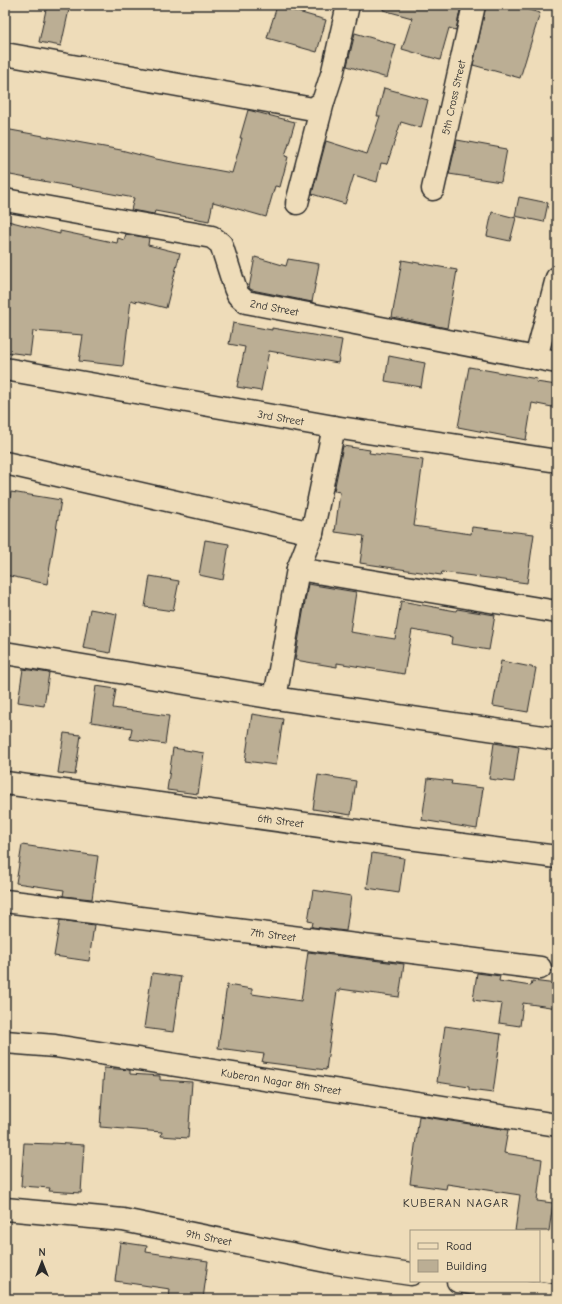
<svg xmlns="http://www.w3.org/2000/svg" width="562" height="1304" viewBox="0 0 562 1304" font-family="'Comic Neue',sans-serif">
<rect width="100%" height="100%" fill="#eedcb9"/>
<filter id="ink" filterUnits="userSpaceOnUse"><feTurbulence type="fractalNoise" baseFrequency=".025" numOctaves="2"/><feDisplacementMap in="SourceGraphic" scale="8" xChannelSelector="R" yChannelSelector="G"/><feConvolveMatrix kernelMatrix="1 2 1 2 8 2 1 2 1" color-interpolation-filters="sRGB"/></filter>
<g filter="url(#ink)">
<g fill="#bbae94" stroke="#2b2b2b">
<path d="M47 5H70L61 46 39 42Z"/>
<path d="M384 5H461L456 30 449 28 440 60 402 49 412 18 383 10Z"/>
<path d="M486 5H511L540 13 520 78 473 65Z"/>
<path d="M277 6 326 20 317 52 267 38Z"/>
<path d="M355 33 396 45 387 78 347 66Z"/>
<path d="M384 88 428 100 421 128 401 122 387 164 381 163 377 182 354 175 345 204 312 194 326 141 367 154 380 116H377Z"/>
<path d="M248 110 295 122 285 156 288 157 280 187 275 186 266 217 213 202 209 221 155 211 154 214 131 210 134 198 5 174V129L121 150 156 159 232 173 242 138H240Z"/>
<path d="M457 140 507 149 501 182 449 174Z"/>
<path d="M519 197 548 203 544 222 515 216Z"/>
<path d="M492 212 516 218 510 241 487 236Z"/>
<path d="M8 221 60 234V231L117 243 118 238 124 240 126 234 149 238 148 245 180 253 166 308 138 301 137 302 131 300 123 366 79 361 83 335 33 331 30 355 5 352V231Z"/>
<path d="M255 257 286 266 288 259 319 264 312 302 252 290 249 288Z"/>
<path d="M402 260 457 270 447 328 392 317Z"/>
<path d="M233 323 272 330V328L342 340 338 363 269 351 261 391 237 387 245 347 229 344Z"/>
<path d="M389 356 425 363 421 387 385 381Z"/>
<path d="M469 367 537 379 536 382 557 385V408L532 403 526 440 458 427Z"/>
<path d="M343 446 370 450 369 453 423 460 414 526 471 534 472 527 534 534 527 583 442 572 441 575 360 563 364 536 335 532 340 492 334 491Z"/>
<path d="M11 492 61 500 47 584 5 575V529Z"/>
<path d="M205 540 229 544 223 580 199 575Z"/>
<path d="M150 576 179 581 173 611 145 607Z"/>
<path d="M308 584 356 592 350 632 395 639 401 601 456 611 457 609 495 615 489 650 451 644 452 637 412 630 404 674 337 663V667L295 660Z"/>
<path d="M90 609 117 614 110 653 83 648Z"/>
<path d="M501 661 536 668 528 712 493 706Z"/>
<path d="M23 669 49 673 44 706 18 702Z"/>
<path d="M96 686 116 689 113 708 169 716 165 744 130 739 132 728 91 722Z"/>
<path d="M252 714 283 719 276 765 245 761Z"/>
<path d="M64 733 81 735 75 775 58 773Z"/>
<path d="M494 743 519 747 514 782 489 779Z"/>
<path d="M173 748 204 753 198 794 167 790Z"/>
<path d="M318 775 356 781 351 815 313 809Z"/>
<path d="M428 778 452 781 451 784 483 788 477 829 422 820Z"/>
<path d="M22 845 98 856 92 899 63 896 64 890 16 883Z"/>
<path d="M372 853 404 858 399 893 367 888Z"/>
<path d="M313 890 351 896 346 931 312 927 313 922 308 921Z"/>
<path d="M60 920 94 925 89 961 54 956Z"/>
<path d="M308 952 404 964 399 997 340 989V991H337L326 1070 262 1062 264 1054 218 1048 227 985 252 989V994L301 1001Z"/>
<path d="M152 973 181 977 173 1032 144 1028Z"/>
<path d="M477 973 500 976 499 981 531 986 532 981 557 984V1008L523 1003 520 1026 499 1023 502 1004 473 1000Z"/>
<path d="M445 1026 501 1034 493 1093 469 1090V1087L437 1082Z"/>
<path d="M104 1068 130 1070V1074L160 1076V1080L192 1082 188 1138 161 1136 162 1132 100 1127Z"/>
<path d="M419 1116 508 1130 504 1153 542 1159 537 1201 553 1203 549 1231H515L520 1195 447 1184 446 1189 410 1184Z"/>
<path d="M24 1143 52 1144V1143L84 1145 81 1193 49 1191 50 1188 21 1186Z"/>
<path d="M120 1242 147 1246 146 1252 208 1261 203 1299H169L170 1289 115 1281Z"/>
</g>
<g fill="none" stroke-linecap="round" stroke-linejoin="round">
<defs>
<g id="minor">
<path d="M5 54 313 109 323 102 333 71 348 5"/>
<path id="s1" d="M433 189 474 5"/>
<path id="s2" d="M5 200 212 237 221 244 235 288 238 295 246 302 557 362"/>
<path d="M297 203 323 102"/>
<path d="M536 358 557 278"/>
<path id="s3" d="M5 369 334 427 557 461"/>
<path d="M5 463 312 533"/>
<path d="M298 569 557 612"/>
<path d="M5 653 275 698 557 739"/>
<path d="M275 698 298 569 312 533 334 427"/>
<path id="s4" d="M5 783 401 837 557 857"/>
<path id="s5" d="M5 901 540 968"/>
<path id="s6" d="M5 1042 55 1046 557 1125"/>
<path id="s7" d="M5 1209 123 1220 336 1263 411 1274"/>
<path d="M458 1281 557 1296"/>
</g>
</defs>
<use href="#minor" stroke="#2b2b2b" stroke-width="25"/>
<use href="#minor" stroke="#eedcb9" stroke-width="22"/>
</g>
</g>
<g text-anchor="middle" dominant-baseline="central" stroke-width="3.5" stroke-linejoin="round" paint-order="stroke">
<g font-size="11" fill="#2b2b2b" stroke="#eedcb9">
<text stroke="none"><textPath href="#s1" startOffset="94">5th Cross Street</textPath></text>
<text stroke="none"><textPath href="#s2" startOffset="315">2nd Street</textPath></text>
<text stroke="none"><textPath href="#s3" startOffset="280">3rd Street</textPath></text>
<text stroke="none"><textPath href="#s4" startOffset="278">6th Street</textPath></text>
<text stroke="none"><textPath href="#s5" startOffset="270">7th Street</textPath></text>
<text stroke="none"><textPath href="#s6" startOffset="279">Kuberan Nagar 8th Street</textPath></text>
<text stroke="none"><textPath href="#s7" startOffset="206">9th Street</textPath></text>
</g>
<g font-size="12" letter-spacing="1" fill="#2b2b2b" stroke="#eedcb9">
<text x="456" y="1203">KUBERAN NAGAR</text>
</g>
</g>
<rect width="562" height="1304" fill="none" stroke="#eedcb9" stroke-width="20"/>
<rect x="10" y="10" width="542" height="1284" fill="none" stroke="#2b2b2b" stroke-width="1.5" filter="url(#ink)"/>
<rect x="410" y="1230" width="130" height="52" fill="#eedcb9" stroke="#a09580"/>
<rect x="418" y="1243" width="20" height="6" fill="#eedcb9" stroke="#a09580"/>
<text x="446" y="1250" font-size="12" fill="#2b2b2b">Road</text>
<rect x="418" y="1260" width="20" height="12" fill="#bbae94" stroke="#a09580"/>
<text x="446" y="1270" font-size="12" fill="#2b2b2b">Building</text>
<g transform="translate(42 1262)" stroke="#eedcb9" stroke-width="3" paint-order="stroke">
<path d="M0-3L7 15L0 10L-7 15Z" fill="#2b2b2b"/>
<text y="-6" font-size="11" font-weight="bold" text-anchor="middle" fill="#2b2b2b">N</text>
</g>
</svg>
